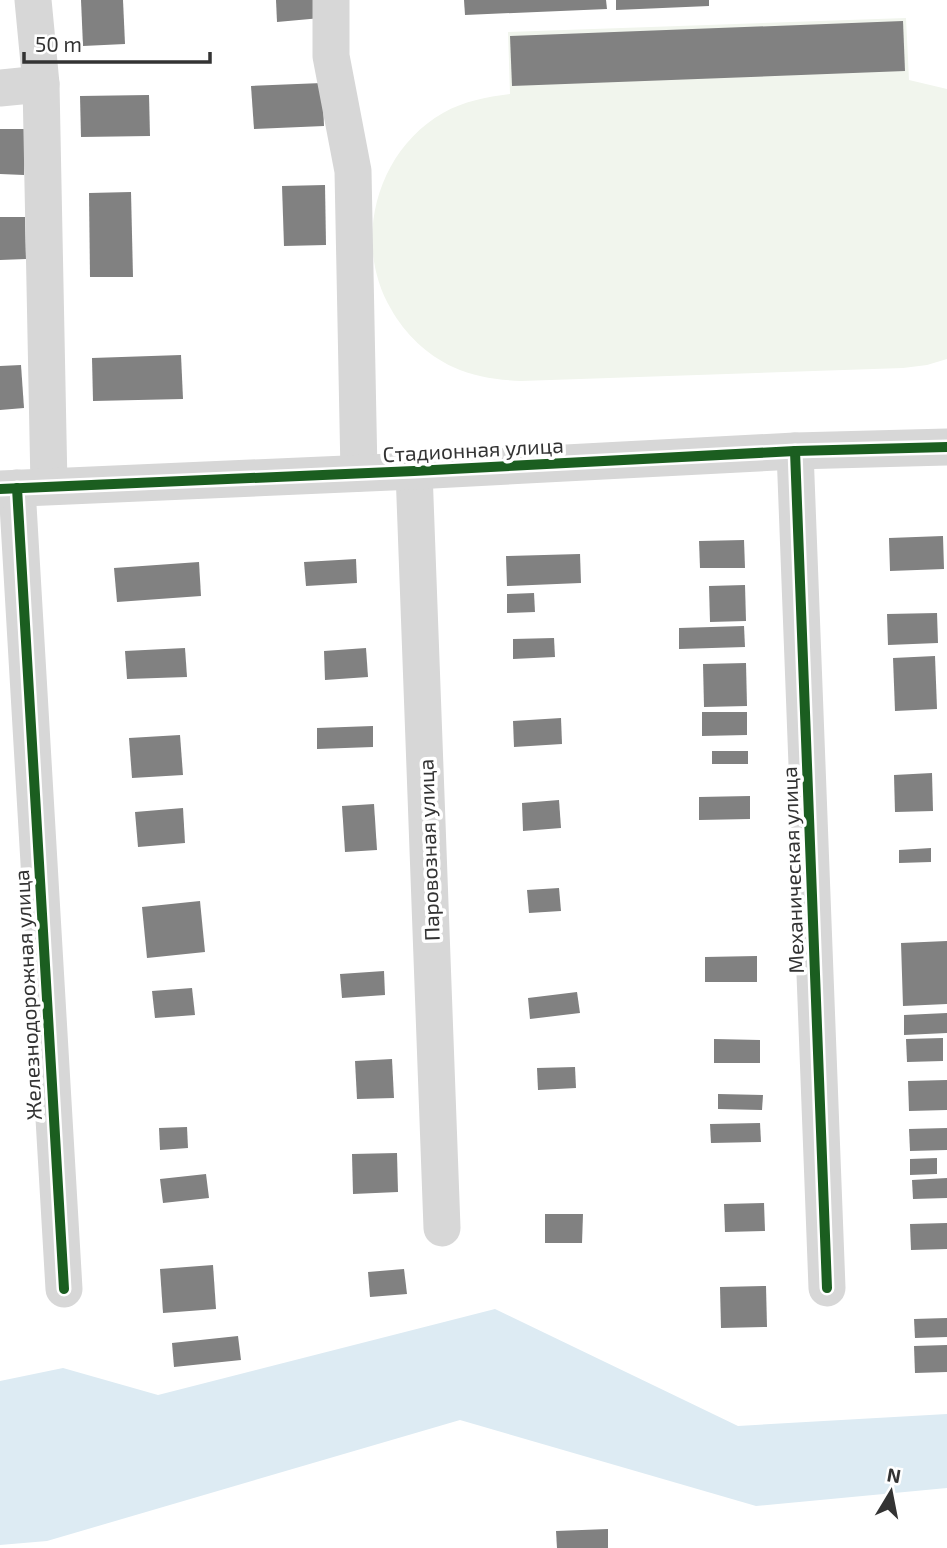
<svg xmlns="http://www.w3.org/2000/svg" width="947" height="1548" viewBox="0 0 947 1548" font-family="'Exo 2',sans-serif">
<rect width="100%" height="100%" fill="#fff"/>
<path fill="#f1f5ed" d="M906 18 909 80 947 89V359L927 365 903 368 521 381C497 380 475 377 453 367 427 355 405 334 391 309 352 243 376 151 443 113 464 101 486 97 510 94L508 32Z"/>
<path fill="#ddebf3" d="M495 1309 738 1426 947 1414V1488L756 1506 460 1420 47 1541 0 1545V1381L63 1368 158 1395Z"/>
<g fill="#818181">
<path d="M81 0H123L125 44 83 46Z"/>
<path d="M276 0H320L321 18 277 22Z"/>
<path d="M464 0H606L607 9 465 15Z"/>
<path d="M616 0H709V6L616 10Z"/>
<path d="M903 21 905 71 512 86 510 36Z"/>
<path d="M322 83 324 126 254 129 251 86Z"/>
<path d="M149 95 150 136 81 137 80 96Z"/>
<path d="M0 129H26L24 175 0 174Z"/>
<path d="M325 185 326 245 284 246 282 186Z"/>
<path d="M131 192 133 277H90L89 193Z"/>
<path d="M0 217H25L26 259 0 260Z"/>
<path d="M181 355 183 399 93 401 92 358Z"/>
<path d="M21 365 24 408 0 410V366Z"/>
<path d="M943 536 944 569 890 571 889 538Z"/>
<path d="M744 540 745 568H700L699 541Z"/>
<path d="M580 554 581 583 507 586 506 556Z"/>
<path d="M356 559 357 583 306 586 304 562Z"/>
<path d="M199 562 201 596 117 602 114 568Z"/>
<path d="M745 585 746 621 710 622 709 586Z"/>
<path d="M534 593 535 612 507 613V594Z"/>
<path d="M937 613 938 643 888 645 887 614Z"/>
<path d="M744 626 745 647 679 649V628Z"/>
<path d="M554 638 555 657 513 659V639Z"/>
<path d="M185 648 187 677 127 679 125 651Z"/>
<path d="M366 648 368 677 325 680 324 651Z"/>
<path d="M935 656 937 709 895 711 893 658Z"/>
<path d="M746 663 747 706 704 707 703 664Z"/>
<path d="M702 712H747V735L702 736Z"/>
<path d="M561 718 562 744 514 747 513 721Z"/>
<path d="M373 726V747L317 749V728Z"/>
<path d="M180 735 183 775 132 778 129 738Z"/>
<rect x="712" y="751" width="36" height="13"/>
<path d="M932 773 933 811 895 812 894 775Z"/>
<path d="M750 796V819L699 820V797Z"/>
<path d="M559 800 561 828 523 831 522 803Z"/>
<path d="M374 804 377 850 345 852 342 806Z"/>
<path d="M183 808 185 843 138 847 135 812Z"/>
<path d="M931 848V862L899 863V850Z"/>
<path d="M559 888 561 911 529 913 527 890Z"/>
<path d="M200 901 205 952 147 958 142 907Z"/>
<path d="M947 941V1004L903 1006 901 943Z"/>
<path d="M757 956V982H705V957Z"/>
<path d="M384 971 385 995 342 998 340 974Z"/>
<path d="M192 988 195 1015 155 1018 152 991Z"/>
<path d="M577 992 580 1013 530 1019 528 998Z"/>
<path d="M947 1013V1033L904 1035V1015Z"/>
<path d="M943 1038V1061L907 1062 906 1039Z"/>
<path d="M714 1039 760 1040V1063H714Z"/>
<path d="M392 1059 394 1098 357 1099 355 1061Z"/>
<path d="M575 1067 576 1088 538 1090 537 1068Z"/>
<path d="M947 1080V1110L909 1111 908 1081Z"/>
<path d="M718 1094 763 1095 762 1110 718 1109Z"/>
<path d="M760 1123 761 1142 711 1143 710 1124Z"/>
<path d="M187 1127 188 1148 160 1150 159 1128Z"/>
<path d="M947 1128V1150L910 1151 909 1129Z"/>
<path d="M397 1153 398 1192 353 1194 352 1154Z"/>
<path d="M937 1158V1174L910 1175V1159Z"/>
<path d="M206 1174 209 1198 163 1203 160 1179Z"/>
<path d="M947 1178V1198L913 1199 912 1180Z"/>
<path d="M764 1203 765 1231 725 1232 724 1204Z"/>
<path d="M545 1214H583L582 1243H545Z"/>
<path d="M947 1223V1249L911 1250 910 1224Z"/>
<path d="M213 1265 216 1309 163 1313 160 1269Z"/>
<path d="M404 1269 407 1294 370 1297 368 1272Z"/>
<path d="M766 1286 767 1327 721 1328 720 1287Z"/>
<path d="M947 1318V1337L915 1338 914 1319Z"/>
<path d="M238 1336 241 1360 174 1367 172 1343Z"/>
<path d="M947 1345V1372L915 1373 914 1346Z"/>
<path d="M608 1529V1548H557L556 1531Z"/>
</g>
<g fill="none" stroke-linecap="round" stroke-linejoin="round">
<g stroke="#d7d7d7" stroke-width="37">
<path d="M33 0 41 84 49 486"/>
<path d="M331 0V56L353 171 359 473"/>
<path d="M0 88 41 84"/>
<path d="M795 451 827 1288"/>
<path d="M414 471 442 1228"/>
<path d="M17 488 64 1289"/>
<path d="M0 489 414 471 795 451 947 447"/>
</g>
<defs>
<g id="cycleway">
<path d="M795 451 827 1288"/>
<path d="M17 488 64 1289"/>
<path d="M0 489 414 471 795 451 947 447"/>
</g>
</defs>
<use href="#cycleway" stroke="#fff" stroke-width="15"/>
<use href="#cycleway" stroke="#1b5e20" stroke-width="10"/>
</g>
<g text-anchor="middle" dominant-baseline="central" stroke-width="7" stroke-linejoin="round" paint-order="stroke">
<g font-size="21" fill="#333" stroke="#fff">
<text transform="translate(473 449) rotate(-3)">Стадионная улица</text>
<text transform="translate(428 850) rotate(-92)">Паровозная улица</text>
<text transform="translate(792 870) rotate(-92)">Механическая улица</text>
<text transform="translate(27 995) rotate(-93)">Железнодорожная улица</text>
</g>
</g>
<g transform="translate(891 1492) rotate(10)" stroke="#ffffff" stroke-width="5" paint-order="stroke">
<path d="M0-5L12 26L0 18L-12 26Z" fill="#333333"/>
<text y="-10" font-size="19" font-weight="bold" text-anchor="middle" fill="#333333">N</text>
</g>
<path d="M24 52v10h186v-10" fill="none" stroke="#333333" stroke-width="3.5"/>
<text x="35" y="52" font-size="21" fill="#333333" stroke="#ffffff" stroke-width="5" paint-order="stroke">50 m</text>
</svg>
